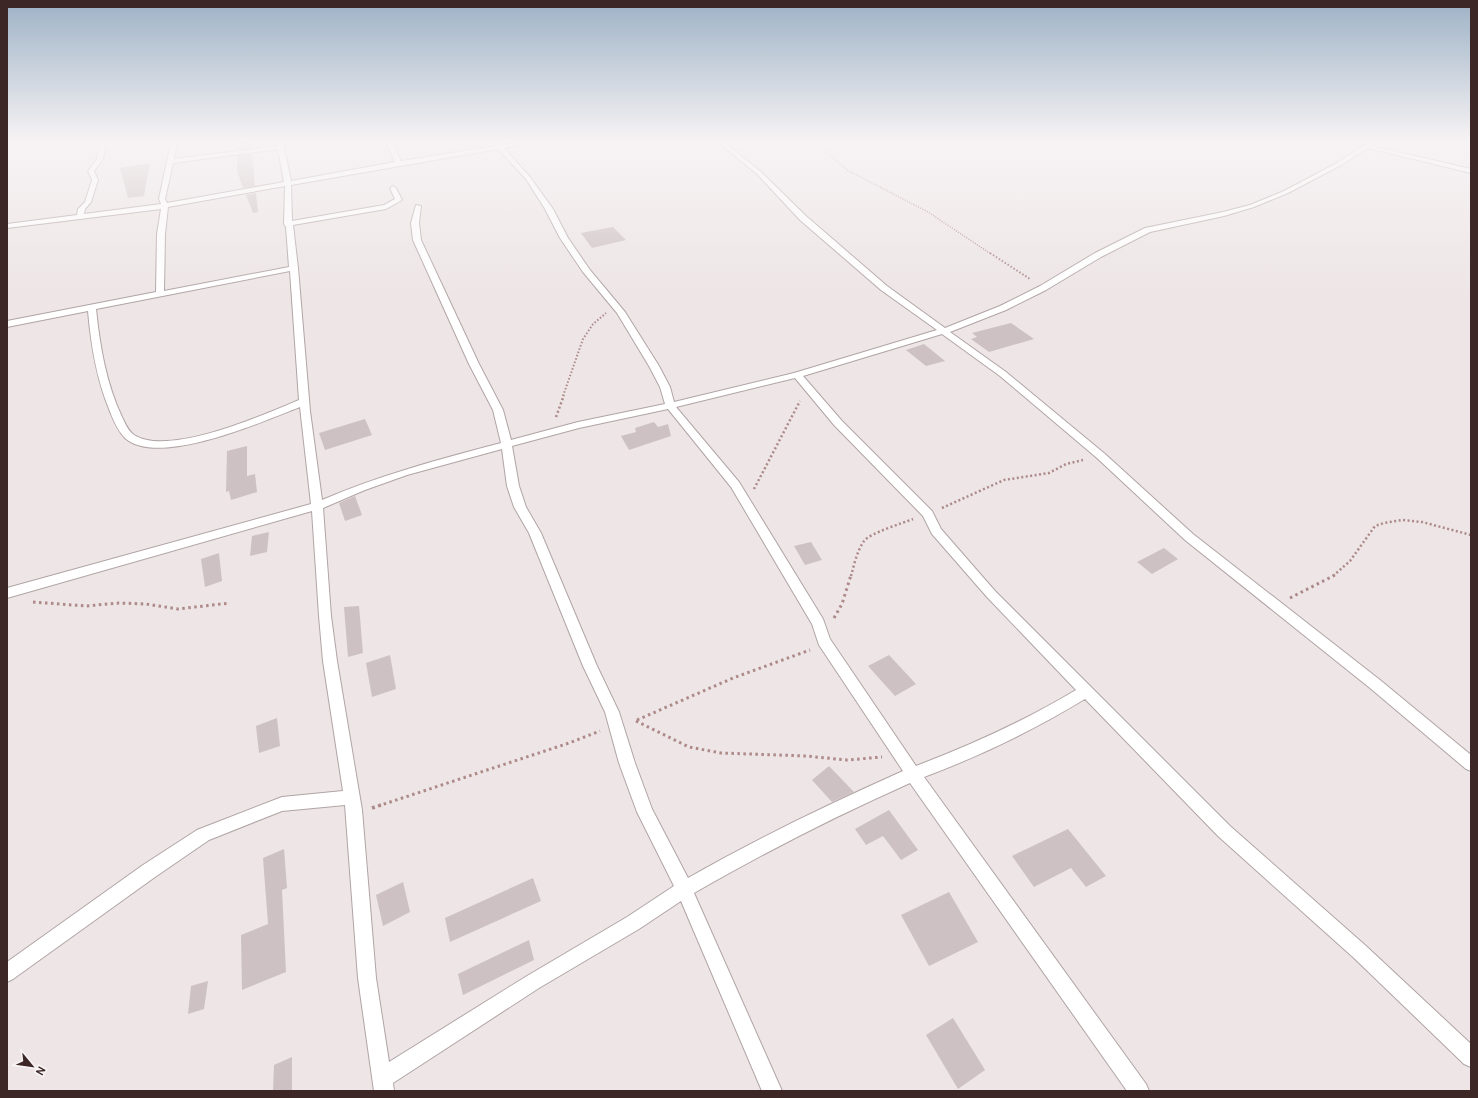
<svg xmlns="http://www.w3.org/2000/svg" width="1478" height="1098" viewBox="0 0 1478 1098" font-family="'DM Sans',sans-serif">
<rect width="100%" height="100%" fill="#ede5e6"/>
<g fill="#cdc1c3">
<path d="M238 142H250L251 148 238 150Z"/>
<path d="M252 154 255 186 243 188 237 171V156Z"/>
<path d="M150 163 144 196 128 198 120 168Z"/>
<path d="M256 193 258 212 253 213 246 195Z"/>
<path d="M613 227 626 240 592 248 581 233Z"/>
<path d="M1011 323 1034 339 989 352 971 339 977 337 972 333Z"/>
<path d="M924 344 945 361 926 366 906 350Z"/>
<path d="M365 419 372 435 325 450 319 433Z"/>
<path d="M654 422 658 427 668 424 671 436 629 450 621 436 636 432 635 428Z"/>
<path d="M247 446V476L255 474 257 492 231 500 229 491 226 492 227 451Z"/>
<path d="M355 496 362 515 345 521 339 503Z"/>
<path d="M269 532 267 552 250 556 252 536Z"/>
<path d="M811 542 822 560 805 565 794 546Z"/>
<path d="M1164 548 1178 559 1152 574 1137 562Z"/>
<path d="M219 553 222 581 205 587 201 559Z"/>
<path d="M359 606 363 653 348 657 344 607Z"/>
<path d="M390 655 396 689 372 697 366 663Z"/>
<path d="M889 655 916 684 895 696 868 666Z"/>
<path d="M277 718 280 746 259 753 256 726Z"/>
<path d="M829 766 854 792 832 802 812 780Z"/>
<path d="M889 810 918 850 901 860 883 836 866 845 855 829Z"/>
<path d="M1068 829 1106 876 1086 887 1071 868 1034 887 1012 856Z"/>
<path d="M284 849 287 888 282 890 286 972 242 990 241 935 268 924 263 858Z"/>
<path d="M533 878 541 901 450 942 445 918Z"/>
<path d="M403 882 410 912 383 926 376 895Z"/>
<path d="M949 892 978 942 929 966 901 915Z"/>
<path d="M529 940 534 960 463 995 458 974Z"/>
<path d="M208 981 204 1009 188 1014 191 986Z"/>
<path d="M953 1018 985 1070 958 1089 926 1035Z"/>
<path d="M292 1057V1091H273L274 1065Z"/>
</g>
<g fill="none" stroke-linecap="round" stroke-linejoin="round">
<defs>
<path id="street" d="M100 142H106L103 159 94 171 98 180 91 202 85 209 84 214 161 204 159 199 171 142H177L174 159 278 146 277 142H283L291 181 395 162 386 142H392L401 161 495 146 492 142H498L501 145 531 142 528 144 504 148 530 177 553 209 568 238 590 270 625 312 659 366 670 387 674 402 794 373 937 330 881 290 800 220 757 174 718 142H724L761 172 806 216 887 286 945 328 1000 306 1040 286 1095 253 1145 228 1223 212 1250 205 1284 191 1337 163 1369 142H1376L1372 146 1471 169V173L1368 148 1341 165 1288 193 1254 207 1224 216 1150 232 1101 257 1046 290 1006 310 950 332 1006 372 1105 454 1193 534 1380 680 1471 755V771L1466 769 1370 688 1185 540 1097 458 1000 376 942 334 803 376 842 421 932 511 941 529 995 591 1230 826 1366 946 1471 1044V1067L1464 1064 1354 958 1218 836 1085 699C1034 730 980 756 924 777L1146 1084 1149 1091H1127L910 783C836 816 765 852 694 893L782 1091H762L681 901 639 929 539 988 393 1083 394 1091H374L358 978 345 805 282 811 209 840 155 877 13 979 7 982V962L143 865 197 830 282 797 343 791 323 661 319 616 312 511 7 598V588L311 504 300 407C264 421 158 468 125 438 117 430 113 419 109 409 96 377 91 345 88 311L7 327V321L156 292 157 234 161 209 7 228V224L77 215 78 209 85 202 92 180 88 171 97 159ZM278 149 284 182 167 203 165 199 173 163ZM498 149 526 179 545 209 560 238 583 272 617 313 649 366 660 387 665 404 578 422 511 440 503 410 479 364 421 240 419 223 421 206 416 205 411 223 413 240 469 364 493 410 501 443C440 459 380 475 322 500L310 411 298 268 293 225 386 209 402 200 396 188 393 186 390 188 395 199 384 205 292 221 291 185ZM285 186 284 224 286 227 289 267 164 291 165 234 168 207ZM290 271 299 400C263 415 169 457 134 435 128 431 125 423 122 417 106 383 100 347 96 309ZM795 378 834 425 923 516 932 534 987 597 1076 690C1026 720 971 745 916 766L830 639 823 619 739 482 676 407ZM668 409 731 487 812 624 819 645 903 771C829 804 758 838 688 878L652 809 635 763 619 712 597 666 541 533 526 507 519 486 512 446 579 428ZM502 449 507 486 514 507 529 533 583 666 605 712 619 763 637 812 674 886 627 917 527 976 389 1062 376 978 362 810 337 661 331 616 323 508 365 490 407 475Z"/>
</defs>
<use href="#street" stroke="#b1a4a5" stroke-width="2"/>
<g stroke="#ad8988" stroke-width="1.5" stroke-dasharray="1 1.5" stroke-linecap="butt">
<path d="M815 142 847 170 928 212 991 254"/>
<path d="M1340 142 1348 143"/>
</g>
<g stroke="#ad8988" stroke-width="2" stroke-dasharray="1.5 2" stroke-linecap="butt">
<path d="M990 253 1030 279"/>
<path d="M563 396 583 339 593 324 606 313"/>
</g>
<g stroke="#ad8988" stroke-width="2.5" stroke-dasharray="2 2.5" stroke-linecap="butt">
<path d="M556 417 564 395"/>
<path d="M754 489 800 401"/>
<path d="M942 508 1004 480 1049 473 1066 464 1083 460"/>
<path d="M851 576C854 565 857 551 864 541 870 533 903 523 913 519"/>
<path d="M1333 576 1350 561 1375 526 1384 523 1402 520 1422 522 1471 535"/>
</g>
<g stroke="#ad8988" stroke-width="3" stroke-dasharray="2.5 3.5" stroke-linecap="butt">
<path d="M1290 598 1335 575"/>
<path d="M33 602 86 606 119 603 146 604 178 609 230 603"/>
<path d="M834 618 842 604 851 575"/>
<path d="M637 720 733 678 810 650"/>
<path d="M636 721 689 747 721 753 806 756 847 760 882 757"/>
<path d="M378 806 569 743 600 731"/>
</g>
<path stroke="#ad8988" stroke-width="3.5" stroke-dasharray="3 4.5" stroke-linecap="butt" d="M372 808 381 805"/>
<use href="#street" fill="#fff" fill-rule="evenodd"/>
</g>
<linearGradient id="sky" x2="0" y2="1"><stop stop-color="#9db2c6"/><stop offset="0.48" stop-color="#f7f3f4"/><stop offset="1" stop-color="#f7f3f4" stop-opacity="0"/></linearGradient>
<rect width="1478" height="295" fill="url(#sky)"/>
<rect width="1478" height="1098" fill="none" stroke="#3d2726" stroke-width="16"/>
<g transform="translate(32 1066) rotate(119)" stroke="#f9f5f6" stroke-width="3" paint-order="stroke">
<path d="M0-3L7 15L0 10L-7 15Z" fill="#3d2726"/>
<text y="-6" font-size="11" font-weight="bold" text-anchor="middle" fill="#3d2726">N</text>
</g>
</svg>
